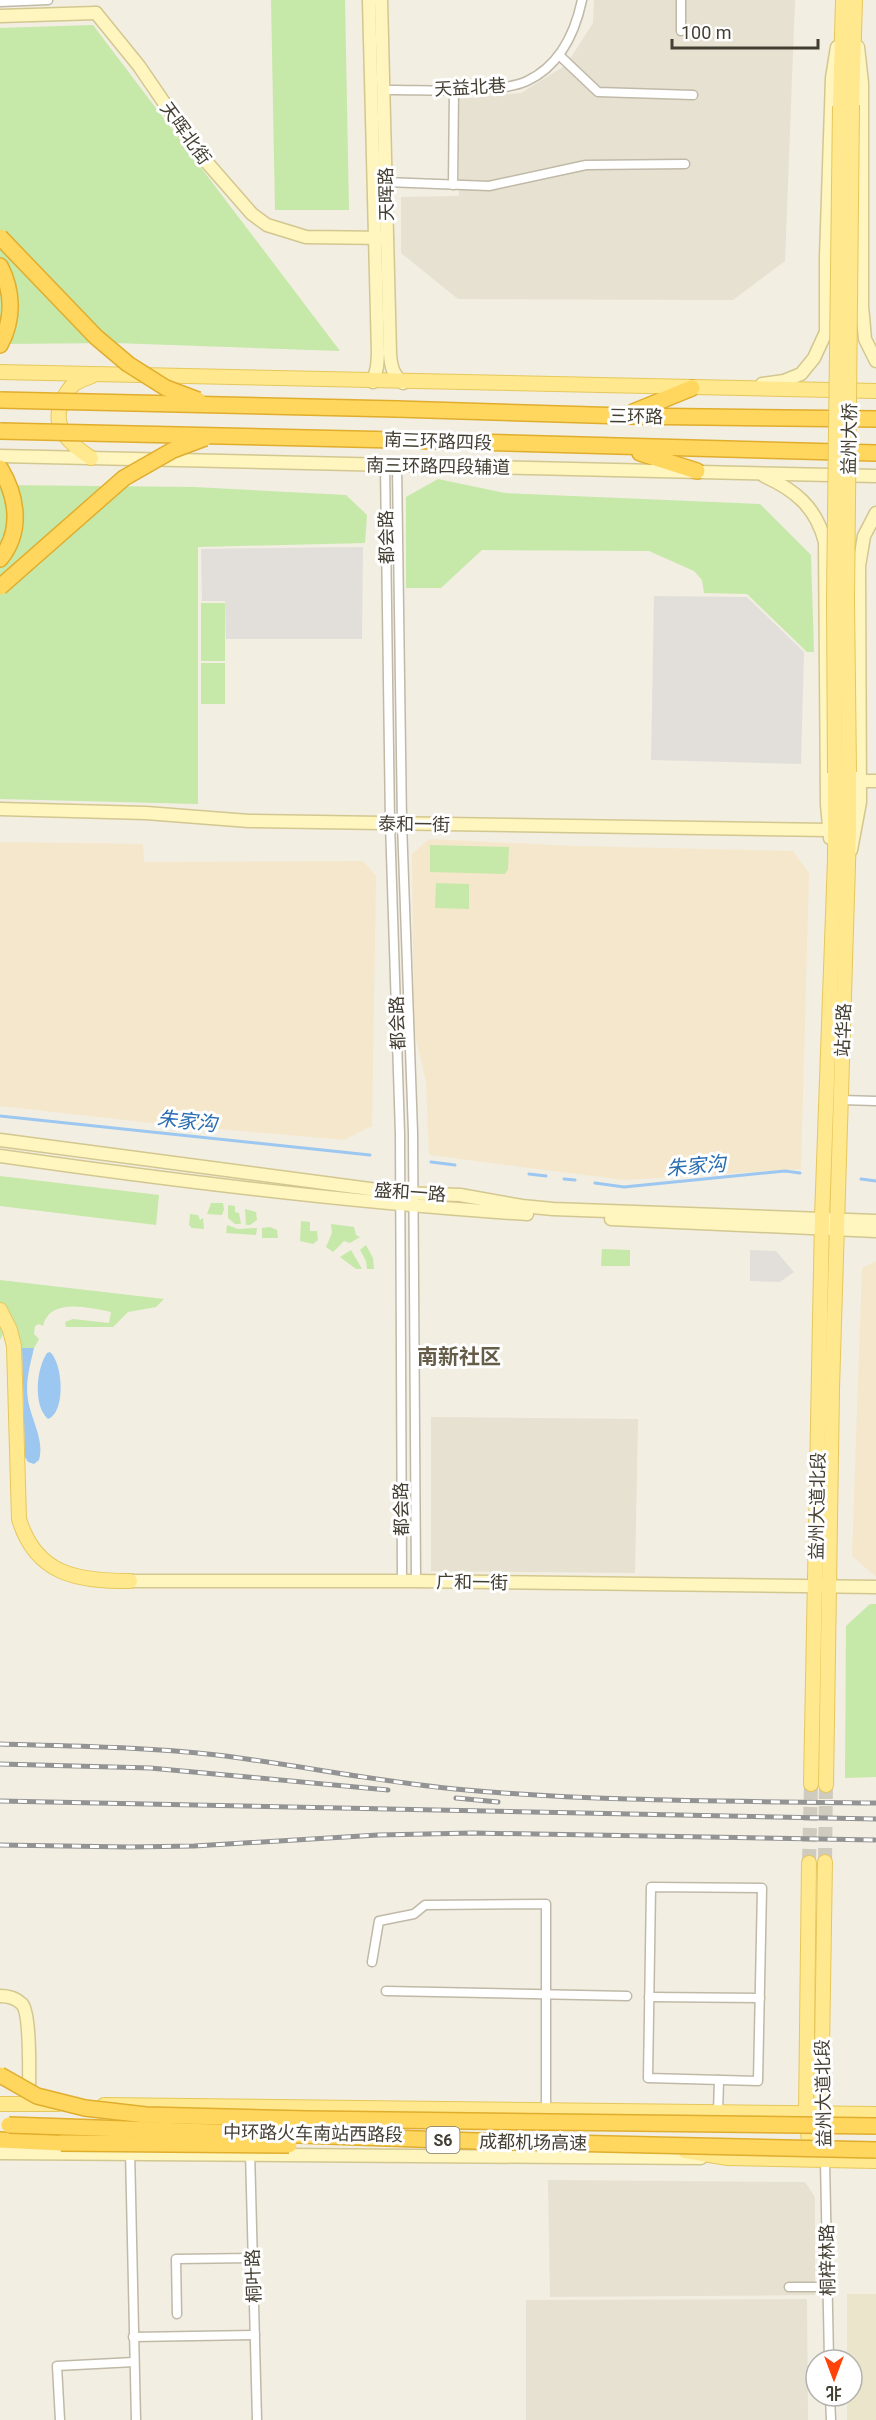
<svg xmlns="http://www.w3.org/2000/svg" width="876" height="2420" viewBox="0 0 876 2420" font-family="Roboto,'Noto Sans SC',sans-serif">
<rect width="100%" height="100%" fill="#f2eee2"/>
<g fill="#e6e1d0">
<path d="M594 0H795L785 261 733 300 458 299 401 253V197L459 196 458 99 521 93 566 65 593 23Z"/>
<path d="M431 1417 638 1419 635 1573 431 1571Z"/>
<path d="M548 2180 805 2182 815 2197V2295L550 2297Z"/>
<path d="M807 2299 808 2420H526V2300Z"/>
</g>
<g fill="#f5e7cb">
<path d="M429 839 575 846 793 851 809 873 801 1169 624 1180 429 1155 426 1081 414 1032 412 854Z"/>
<path d="M0 842 143 844 144 862 363 861 376 876 372 1126 344 1140 152 1123 0 1106Z"/>
<path d="M876 1261V1577L852 1556 862 1268Z"/>
</g>
<path fill="#ebe5cb" d="M847 2294H876V2420H847V2396H852V2360H847Z"/>
<g fill="#c6e8a9">
<path d="M271 0H345L349 210H275Z"/>
<path d="M93 25 340 351 115 343 0 344V28Z"/>
<path d="M438 479 505 493 760 504 811 555 814 652H807L747 594 704 593 702 580 694 571 649 551 482 550 441 588H406V497Z"/>
<path d="M0 485 194 487 346 495 367 515 365 543 198 547V804L0 799Z"/>
<rect x="201" y="603" width="24" height="58"/>
<rect x="201" y="663" width="24" height="41"/>
<path d="M430 845 509 847 508 869 505 874 430 872Z"/>
<path d="M436 883 469 884V909L435 908Z"/>
<path d="M0 1176 159 1195 156 1225 0 1206Z"/>
<path d="M211 1203H223L224 1209 222 1215 207 1214Z"/>
<path d="M228 1205 235 1206V1212L239 1213 241 1224H235L228 1218Z"/>
<path d="M245 1209 256 1212 257 1220 250 1225H246Z"/>
<path d="M190 1214 198 1215 200 1220 203 1218 204 1229 192 1228 189 1225Z"/>
<path d="M301 1221 310 1222V1231H317L318 1240 313 1244 300 1241Z"/>
<path d="M331 1224 354 1227 356 1235 360 1237 350 1243 344 1241 333 1252 326 1247 332 1233Z"/>
<path d="M227 1225 238 1229 257 1228 256 1235 226 1233Z"/>
<path d="M270 1227 277 1230 278 1238H262V1228Z"/>
<path d="M366 1245 373 1258 374 1269H367L366 1261 360 1250Z"/>
<path d="M602 1249 630 1250V1266H601Z"/>
<path d="M351 1250 362 1269H356L340 1257Z"/>
<path d="M0 1280 164 1299 156 1307 128 1312 113 1327H66L65 1322 73 1319 109 1323 111 1312C89 1308 50 1297 43 1326L39 1324 35 1326 34 1334 39 1339 34 1348H19L9 1323 0 1340Z"/>
<path d="M870 1604H876V1777L845 1778 846 1626Z"/>
</g>
<g fill="#e2dfdb">
<path d="M363 547 362 639H226L225 601H202L201 549Z"/>
<path d="M654 596 747 597 804 652 801 764 651 760Z"/>
<path d="M750 1250 776 1251 794 1272 780 1282 750 1281Z"/>
</g>
<g fill="#9bc7f1">
<path d="M22 1348H34C30 1366 25 1381 28 1400 31 1419 45 1441 39 1460L34 1464 28 1462 25 1457Z"/>
<path d="M50 1352C63 1363 66 1412 48 1419 33 1406 36 1369 47 1353Z"/>
</g>
<g fill="none" stroke-linecap="round" stroke-linejoin="round">
<g stroke="#9bc7f1" stroke-width="3">
<path d="M0 1116 370 1155"/>
<path d="M431 1162 455 1165"/>
<path d="M529 1174 546 1176"/>
<path d="M564 1179 575 1180"/>
<path d="M861 1179 876 1181"/>
<path d="M595 1183 624 1187 785 1171 800 1173"/>
</g>
<g stroke="#cfcbbf" stroke-width="14" stroke-dasharray="14 7" stroke-linecap="butt">
<path d="M825 1862 826 1785"/>
<path d="M809 1863 811 1784"/>
</g>
<defs>
<g id="street">
<path d="M681 0V31"/>
<path d="M0 2 48 0"/>
<path d="M559 55 598 92 693 95"/>
<path d="M384 90C419 89 497 95 527 81 559 66 575 33 582 0"/>
<path d="M386 182 489 186 586 165 685 164"/>
<path d="M453 185 454 89"/>
<path d="M385 465 390 823 400 1134 402 1581"/>
<path d="M397 466 402 823 413 1133 416 1581"/>
<path d="M841 1100 876 1101"/>
<path d="M651 1887 762 1888 758 2081 648 2078Z"/>
<path d="M372 1962 379 1921 414 1914 425 1905 546 1904V2111"/>
<path d="M386 1991 627 1996"/>
<path d="M649 1997 760 1998"/>
<path d="M718 2112 719 2080"/>
<path d="M130 2150 136 2420"/>
<path d="M250 2151 257 2420"/>
<path d="M825 2161 829 2360"/>
<path d="M789 2287H828"/>
<path d="M177 2314 176 2259 253 2258"/>
<path d="M133 2337 255 2335"/>
<path d="M830 2396 831 2420"/>
<path d="M60 2420 57 2366 134 2362"/>
</g>
<g id="secondary">
<path d="M369 0 378 354 377 367 373 382"/>
<path d="M381 0 390 354C391 367 393 375 403 383"/>
<path d="M96 13 139 66 197 151 252 214 267 225 306 237 387 238"/>
<path d="M0 16 96 13"/>
<path d="M858 47 862 83V306L865 339 876 361"/>
<path d="M762 384 784 381 801 374 814 358 826 332V257L832 78 837 47"/>
<path d="M0 456 876 476"/>
<path d="M764 476C795 490 816 507 825 542L827 804 830 838"/>
<path d="M860 781H876"/>
<path d="M0 809 146 813 249 821 829 830"/>
<path d="M851 850 860 802 859 566 864 536 876 513"/>
<path d="M0 1140 400 1193 460 1195 522 1206 553 1209 876 1221"/>
<path d="M0 1156C174 1181 352 1203 527 1214"/>
<path d="M611 1219 876 1231"/>
<path d="M130 1581H416L876 1587"/>
<path d="M0 1996C8 1996 16 1998 22 2004 31 2014 29 2080 29 2097"/>
<path d="M0 2153 701 2158"/>
</g>
<g id="primary">
<path d="M852 105 855 0"/>
<path d="M840 106 843 0"/>
<path d="M0 372 876 391"/>
<path d="M91 458C73 446 51 429 61 404 64 397 68 389 74 384 79 381 86 378 92 376"/>
<path d="M0 1310 10 1330 14 1346 19 1519C36 1575 77 1581 130 1581"/>
<path d="M811 1784 822 1218 835 859V773"/>
<path d="M826 1785 832 1389 849 831V772"/>
<path d="M809 1863 806 2113 810 2151 815 2155"/>
<path d="M0 2104H58"/>
<path d="M104 2105 876 2114"/>
<path d="M685 2151 728 2158 876 2161"/>
<path d="M825 2159 821 2113 825 1862"/>
</g>
<g id="highway">
<path d="M0 266C13 291 14 319 0 345"/>
<path d="M397 409 625 416 876 419"/>
<path d="M633 412 692 388"/>
<path d="M396 440 876 453"/>
<path d="M640 453 697 471"/>
<path d="M0 468C17 496 23 531 0 559"/>
<path d="M0 2140 61 2143"/>
</g>
</defs>
<use href="#street" stroke="#c0b9a8" stroke-width="11"/>
<use href="#secondary" stroke="#d3c790" stroke-width="15"/>
<use href="#primary" stroke="#e6c75c" stroke-width="16"/>
<use href="#highway" stroke="#e0ad2d" stroke-width="18"/>
<use href="#street" stroke="#fff" stroke-width="8"/>
<use href="#secondary" stroke="#fff5be" stroke-width="12"/>
<use href="#primary" stroke="#ffe88d" stroke-width="14"/>
<use href="#highway" stroke="#ffd75f" stroke-width="15"/>
<defs>
<g id="rail">
<path d="M0 1744C72 1746 145 1747 217 1755 297 1765 375 1781 455 1789 595 1802 736 1801 876 1803"/>
<path d="M0 1764 150 1768 388 1790"/>
<path d="M456 1798 498 1802"/>
<path d="M0 1801 876 1819"/>
<path d="M0 1845 129 1847 194 1846 378 1835 473 1833 876 1840"/>
</g>
</defs>
<use href="#rail" stroke="#939393" stroke-width="5"/>
<use href="#rail" stroke="#fff" stroke-width="3" stroke-dasharray="9" stroke-linecap="butt"/>
<defs>
<g id="primary-bridge">
<path d="M849 772 847 599 852 105"/>
<path d="M835 773 834 599 840 106"/>
</g>
<g id="highway-bridge">
<path d="M0 237 96 337 128 364 166 388 198 400"/>
<path d="M0 400 397 409"/>
<path d="M0 431 396 440"/>
<path d="M0 587 124 478 173 450 205 438"/>
<path d="M0 2075 37 2096 85 2108 146 2115 307 2119 876 2126"/>
<path d="M9 2125 476 2141 876 2150"/>
<path d="M61 2143 289 2145"/>
</g>
</defs>
<use href="#primary-bridge" stroke="#e6c75c" stroke-width="16" stroke-linecap="butt"/>
<use href="#highway-bridge" stroke="#e0ad2d" stroke-width="18" stroke-linecap="butt"/>
<use href="#primary-bridge" stroke="#ffe88d" stroke-width="14"/>
<use href="#highway-bridge" stroke="#ffd75f" stroke-width="15"/>
</g>
<g text-anchor="middle" dominant-baseline="central" stroke-width="6" stroke-linejoin="round" paint-order="stroke">
<rect fill="#fff" stroke="#7b7870" stroke-width="1.5" x="426.5" y="2127" width="33" height="26" rx="4.5"/>
<g font-size="16" font-weight="bold" fill="#433e32">
<text x="443" y="2140">S6</text>
</g>
<g font-size="18" fill="#433e32" stroke="#fff">
<text transform="translate(470 87) rotate(-3)">天益北巷</text>
<text transform="translate(186 133) rotate(54)">天晖北街</text>
<text transform="translate(386 194) rotate(-91)">天晖路</text>
<text transform="translate(636 416) rotate(1)">三环路</text>
<text transform="translate(849 439) rotate(-89)">益州大桥</text>
<text transform="translate(438 441) rotate(2)">南三环路四段</text>
<text transform="translate(438 466) rotate(1)">南三环路四段辅道</text>
<text transform="translate(386 537) rotate(-91)">都会路</text>
<text transform="translate(414 824) rotate(1)">泰和一街</text>
<text transform="translate(397 1023) rotate(-92)">都会路</text>
<text transform="translate(843 1030) rotate(-88)">站华路</text>
<text transform="translate(410 1192) rotate(4)">盛和一路</text>
<text transform="translate(817 1506) rotate(-89)">益州大道北段</text>
<text transform="translate(401 1509) rotate(-91)">都会路</text>
<text transform="translate(472 1582) rotate(1)">广和一街</text>
<text transform="translate(823 2093) rotate(-91)">益州大道北段</text>
<text transform="translate(313 2133) rotate(1)">中环路火车南站西路段</text>
<text transform="translate(533 2142) rotate(1)">成都机场高速</text>
<text transform="translate(827 2260) rotate(-91)">桐梓林路</text>
<text transform="translate(253 2276) rotate(-92)">桐叶路</text>
</g>
<g font-size="20" font-style="italic" fill="#2a6db0" stroke="#fff">
<text transform="translate(187 1121) rotate(6)">朱家沟</text>
<text transform="translate(696 1166) rotate(-5)">朱家沟</text>
</g>
<g font-size="21" font-weight="bold" fill="#665d49" stroke="#fff">
<text x="459" y="1357">南新社区</text>
</g>
</g>
<g transform="translate(834 2378) rotate(180)"><circle r="28" fill="#ffffff" stroke="#b4b2ad" stroke-width="1.5"/>
<path d="M0-4.5L10 22L0 15L-10 22Z" fill="#ff430b"/>
<text y="-9" font-size="16" font-weight="bold" text-anchor="middle" fill="#433e32">北</text>
</g>
<path d="M672 39v9h146v-9" fill="none" stroke="#433e32" stroke-width="3"/>
<text x="681" y="39" font-size="18" fill="#433e32" stroke="#ffffff" stroke-width="4.5" paint-order="stroke">100 m</text>
</svg>
